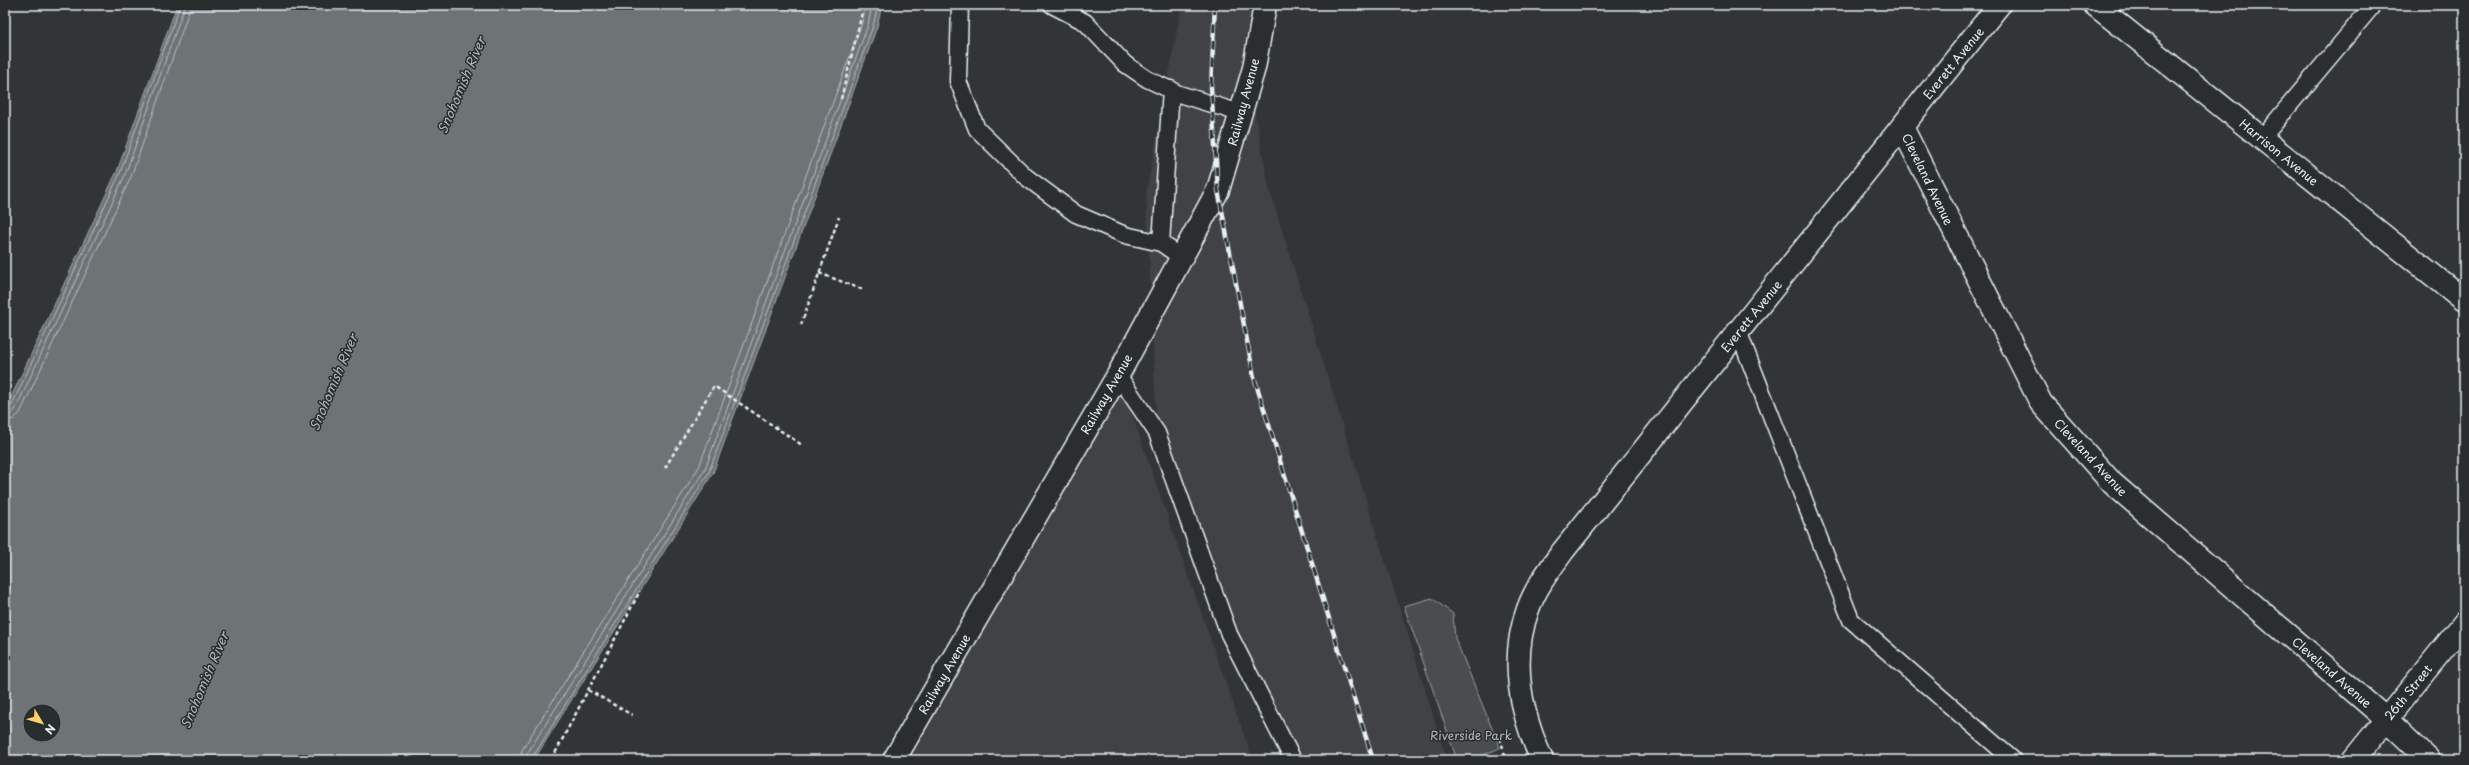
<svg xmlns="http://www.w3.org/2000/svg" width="2469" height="765" viewBox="0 0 2469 765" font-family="'Playpen Sans',sans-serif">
<rect width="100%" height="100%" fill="#323536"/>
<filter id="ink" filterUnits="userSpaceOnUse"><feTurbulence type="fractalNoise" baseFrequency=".025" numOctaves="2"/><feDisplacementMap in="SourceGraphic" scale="8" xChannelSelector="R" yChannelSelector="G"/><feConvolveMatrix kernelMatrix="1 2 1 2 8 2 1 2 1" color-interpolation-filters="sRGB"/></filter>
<g filter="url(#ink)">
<g fill="#3f4244">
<path d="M1182 5H1252L1247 69 1269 188 1447 760H1293L1229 634 1157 433 1146 193Z"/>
<path d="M1118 375 1253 760H894Z"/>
</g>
<path fill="#494d4f" stroke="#989fa4" d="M1432 598 1453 614 1455 638 1500 748 1471 760H1457L1404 606Z"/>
<path fill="#6e7376" stroke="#9fa5aa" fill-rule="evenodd" d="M177 5H882L877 27 713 473 534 760H5V410L117 171ZM30 711H54V735H30Z"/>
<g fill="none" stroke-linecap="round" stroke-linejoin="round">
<g stroke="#b7bfc4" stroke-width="1">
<path d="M5 410 11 407 120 173 180 5"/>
<path d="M5 415 11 414 15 410 125 175 185 5"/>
<path d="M5 421 14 419 20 413 131 177 191 5"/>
<path d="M520 760 522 750 699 467 862 23 866 5"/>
<path d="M526 760 527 754 705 469 868 25 872 5"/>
<path d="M531 760 709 472 873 26 878 5"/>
</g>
<defs>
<g id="service">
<path d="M960 5 958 81 977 129 1026 177 1076 214 1125 235 1161 243 1181 257"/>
<path d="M1052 5 1085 22 1125 64 1147 79 1179 94 1240 113"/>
<path d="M2262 138 2373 5"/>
<path d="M1161 243 1171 89"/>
<path d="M1738 331 1851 620 2013 760"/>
<path d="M1118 375 1157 433 1229 634 1293 760"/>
</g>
<g id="minor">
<path d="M2095 5 2464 300"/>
<path d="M1902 127 2041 403 2112 483 2386 719 2429 760"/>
<path d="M894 760 1118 375 1218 190 1254 68 1265 5"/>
<path d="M2353 760 2464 623"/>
</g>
<path id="secondary" d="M1542 760C1520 712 1510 659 1528 609 1536 587 1550 569 1563 551L1999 5"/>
</defs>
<use href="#service" stroke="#e8f1f8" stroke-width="19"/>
<use href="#minor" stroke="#e8f1f8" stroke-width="25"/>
<use href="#secondary" stroke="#e8f1f8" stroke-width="25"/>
<g stroke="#e8f1f8" stroke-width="2.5" stroke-dasharray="4 3" stroke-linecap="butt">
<path d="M841 99 864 5"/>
<path d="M819 273 864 290"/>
<path d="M801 325 839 217"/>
<path d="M665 468 714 386 802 445"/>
<path d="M588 690 632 715"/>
<path d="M1500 738 1503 748"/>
<path d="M1504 753 1507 760"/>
<path d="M552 759 640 591"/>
</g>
<use href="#service" stroke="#2a2d2e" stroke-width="16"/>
<use href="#minor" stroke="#2a2d2e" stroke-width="22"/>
<use href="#secondary" stroke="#2a2d2e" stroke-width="22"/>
<defs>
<path id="rail" d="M1215 5 1211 87 1218 190 1254 377 1373 760"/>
</defs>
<use href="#rail" stroke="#e8f1f8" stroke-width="4.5"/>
<use href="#rail" stroke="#2a2d2e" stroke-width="3" stroke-dasharray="9" stroke-linecap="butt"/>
</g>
</g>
<g text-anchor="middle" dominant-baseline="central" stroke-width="3" stroke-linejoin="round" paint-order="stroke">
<g font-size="12" fill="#e8f1f8" stroke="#2a2d2e">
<text transform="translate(1953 63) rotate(-51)">Everett Avenue</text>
<text transform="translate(1243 102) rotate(-75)">Railway Avenue</text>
<text transform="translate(2279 152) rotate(39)">Harrison Avenue</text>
<text transform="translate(1928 179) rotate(64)">Cleveland Avenue</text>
<text transform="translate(1751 316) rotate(-51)">Everett Avenue</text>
<text transform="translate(1106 394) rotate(-60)">Railway Avenue</text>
<text transform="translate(2091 457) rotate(47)">Cleveland Avenue</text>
<text transform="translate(2332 672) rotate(41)">Cleveland Avenue</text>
<text transform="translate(944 674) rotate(-60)">Railway Avenue</text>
<text transform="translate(2408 692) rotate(-51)">26th Street</text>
</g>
<g font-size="12" fill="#b0b8bd" stroke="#2a2d2e">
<text x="1471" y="735">Riverside Park</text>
</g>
<g font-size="13" font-style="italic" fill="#b1b8be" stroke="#2a2d2e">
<text transform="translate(461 85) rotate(-67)">Snohomish River</text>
<text transform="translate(333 382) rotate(-67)">Snohomish River</text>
<text transform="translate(204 680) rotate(-67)">Snohomish River</text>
</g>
</g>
<rect width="2469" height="765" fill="none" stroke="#2a2d2e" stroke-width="20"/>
<rect x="10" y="10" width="2449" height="745" fill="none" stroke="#e8f1f8" stroke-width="1.5" filter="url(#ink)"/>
<g transform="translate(42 723) rotate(128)"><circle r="19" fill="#2a2d2e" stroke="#767b7f"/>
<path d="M0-3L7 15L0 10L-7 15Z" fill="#ffd166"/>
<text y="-6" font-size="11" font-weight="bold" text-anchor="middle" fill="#e8f1f8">N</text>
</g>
</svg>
